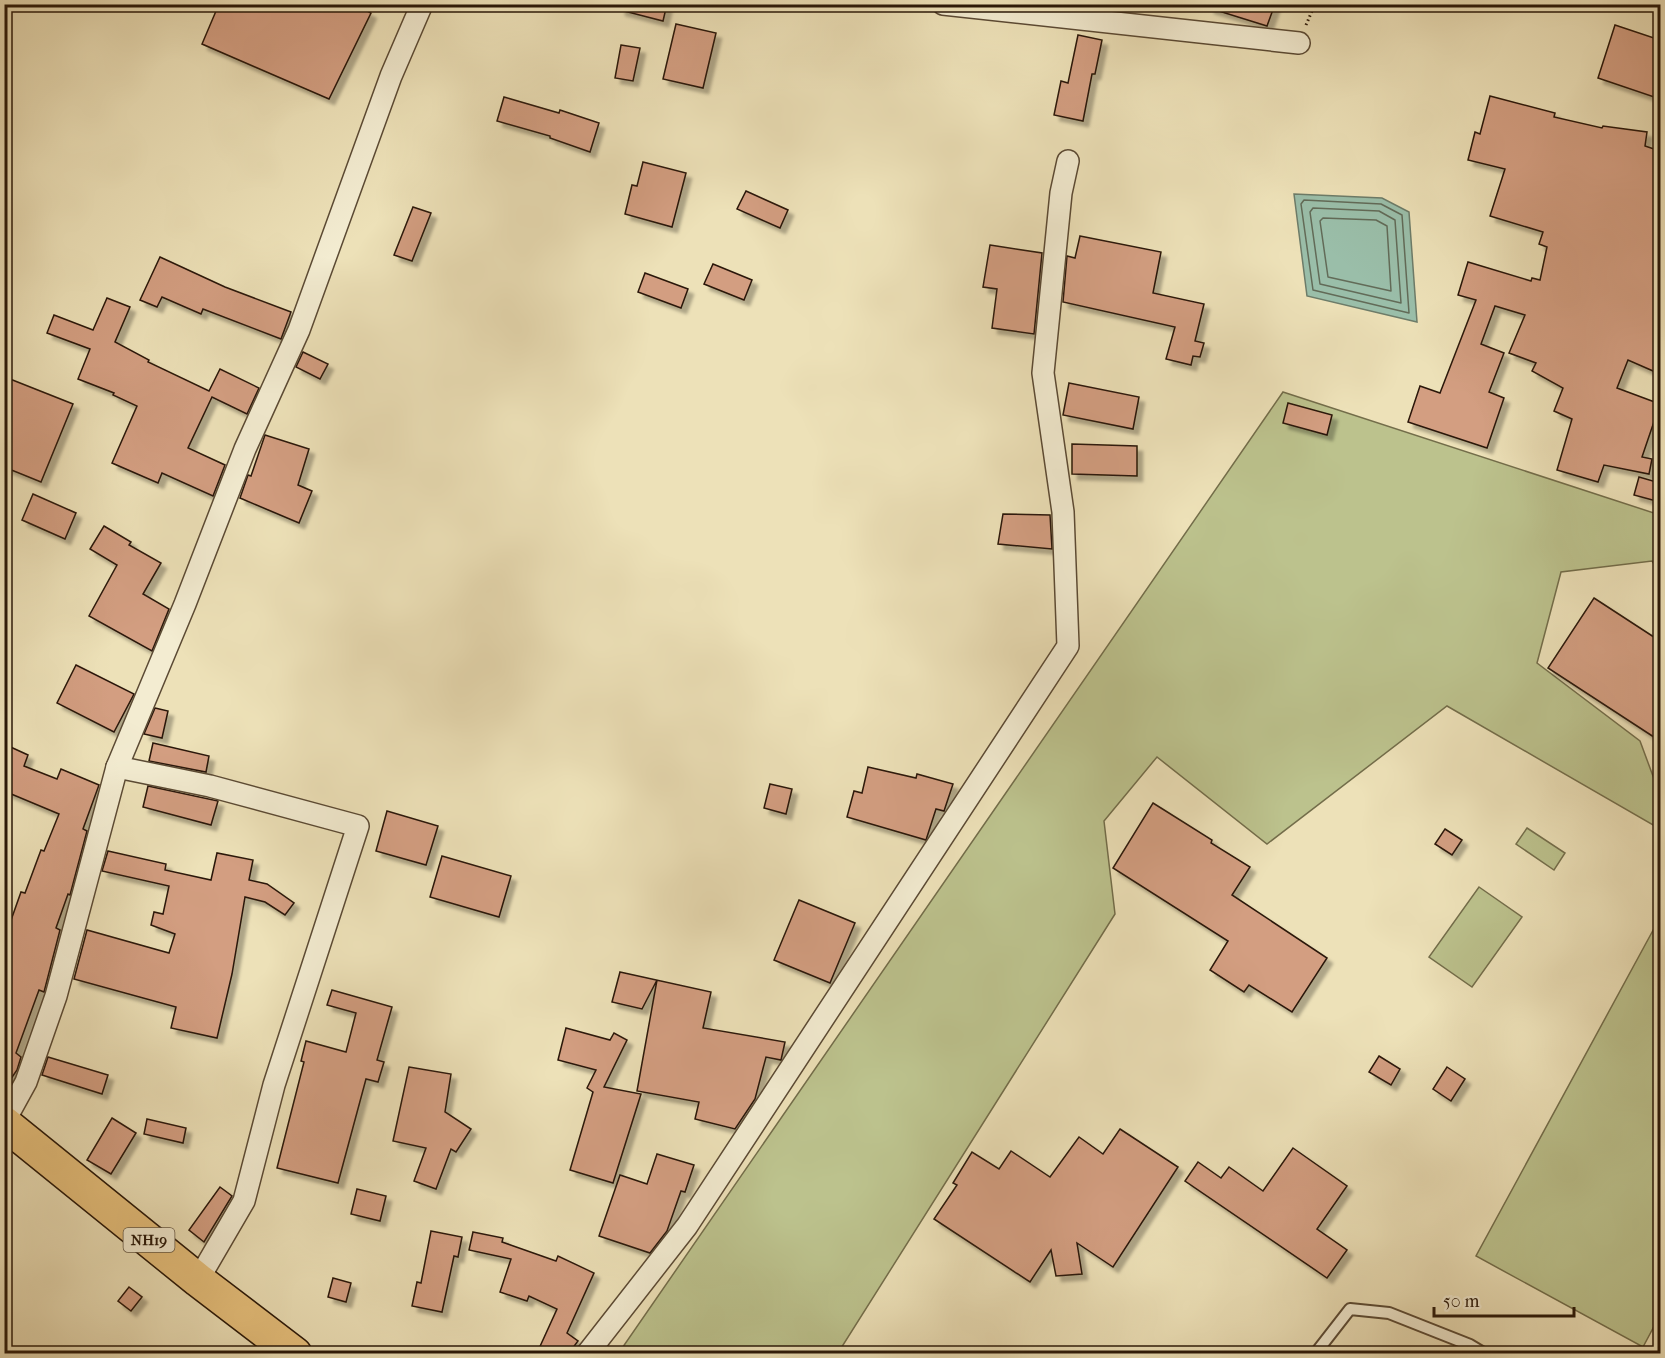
<svg xmlns="http://www.w3.org/2000/svg" width="1665" height="1358" viewBox="0 0 1665 1358" font-family="'IM FELL French Canon',serif">
<defs>
<filter id="shadow"><feDropShadow dx="5.5" dy="5.5" stdDeviation="1.5" flood-color="#0004"/></filter>
</defs>
<rect width="100%" height="100%" fill="#ede1b8"/>
<filter id="stains"><feTurbulence type="fractalNoise" baseFrequency=".00333" numOctaves="4"/><feColorMatrix values="0 0 0 0 .2 0 0 0 0 .09 0 0 0 0 .02 0 0 0 .5 -.17"/></filter>
<radialGradient id="worn" r=".72"><stop offset=".6" stop-color="#630" stop-opacity="0"/><stop offset="1" stop-color="#630" stop-opacity=".3"/></radialGradient>
<g fill="#bcc28d" stroke="#736d4a" stroke-width="1.5">
<path d="M1283 392 1660 515V573L1652 561 1561 572 1537 663 1640 741 1660 795V829L1447 706 1267 844 1157 757 1104 821 1115 914 838 1353 618 1354Z"/>
<path d="M1527 828 1565 853 1554 870 1516 844Z"/>
<path d="M1479 887 1522 917 1472 987 1429 957Z"/>
<path d="M1657 923 1660 925V1315L1643 1347 1476 1256Z"/>
</g>
<path fill="#9abea9" stroke="#6d7c69" stroke-width="1.5" d="M1294 194 1382 198 1409 212 1417 322 1307 296Z"/>
<g fill="none" stroke-linecap="round" stroke-linejoin="round">
<g stroke="#626b58" stroke-width="1.5">
<path d="M1304 200 1381 204 1402 215 1409 313 1313 290 1301 204Z"/>
<path d="M1313 208 1379 211 1395 220 1401 303 1320 284 1310 212Z"/>
<path d="M1323 218 1376 220 1387 226 1391 291 1328 277 1320 221Z"/>
</g>
</g>
<g fill="#d39e81" stroke="#2a1808" stroke-width="1.5" filter="url(#shadow)">
<path d="M219 4H354L371 13 329 99 202 44Z"/>
<path d="M620 4H667L663 21 620 10Z"/>
<path d="M1209 4H1275L1267 26 1209 8Z"/>
<path d="M676 24 716 33 703 88 663 79Z"/>
<path d="M1615 25 1660 40V99L1598 78Z"/>
<path d="M1078 35 1102 40 1095 74H1092L1083 121 1054 115 1061 81 1068 83Z"/>
<path d="M621 45 640 48 633 81 615 78Z"/>
<path d="M1490 96 1555 113 1554 117 1602 128 1603 126 1647 132 1645 146 1660 151V374L1628 360 1617 388 1660 404 1642 457 1652 459 1649 474 1604 465 1598 482 1557 470 1572 419 1554 411 1563 388 1532 371 1536 363 1509 353 1525 315 1495 306 1481 344 1504 353 1489 392 1504 398 1487 448 1408 422 1420 386 1440 393 1476 300 1458 295 1468 262 1531 281 1532 278 1540 280 1547 247 1539 244 1543 232 1490 216 1505 169 1468 160 1475 132 1480 134Z"/>
<path d="M504 97 559 113 560 110 599 123 590 152 550 138V136L497 121Z"/>
<path d="M643 162 686 173 672 227 625 214 632 185 637 186Z"/>
<path d="M746 191 788 210 780 228 737 209Z"/>
<path d="M413 207 431 213 412 261 394 255Z"/>
<path d="M1080 236 1161 252 1153 293 1204 304 1195 341 1204 343 1200 357 1193 356 1191 365 1166 359 1175 327 1063 302 1067 256 1075 258Z"/>
<path d="M990 245 1042 253 1034 334 992 328 997 289 983 287Z"/>
<path d="M160 257 225 287 291 312 281 339 203 309 201 314 162 297 157 307 140 300Z"/>
<path d="M713 264 752 280 744 300 704 284Z"/>
<path d="M645 273 688 289 681 308 638 292Z"/>
<path d="M107 298 130 307 115 342 149 360 148 362 209 391 220 369 259 388 247 414 212 397 188 448 225 465 213 496 162 473 158 483 112 463 137 406 113 395 114 393 78 379 90 349 47 333 54 315 93 330Z"/>
<path d="M303 352 328 364 320 379 296 367Z"/>
<path d="M10 379 73 404 41 482 4 467V394Z"/>
<path d="M1069 383 1139 397 1133 429 1063 415Z"/>
<path d="M1288 403 1332 415 1327 435 1283 423Z"/>
<path d="M265 435 309 449 298 485 312 491 299 523 240 498 248 475 251 476Z"/>
<path d="M1072 444 1137 446V476L1072 474Z"/>
<path d="M1639 477 1660 483V502L1634 495Z"/>
<path d="M33 494 76 513 65 539 22 520Z"/>
<path d="M1003 514 1050 515 1052 549 998 544Z"/>
<path d="M104 526 131 542 129 545 161 563 143 594 169 609 152 651 89 616 117 565 90 549Z"/>
<path d="M1594 598 1660 641V741L1548 668Z"/>
<path d="M76 665 134 694 114 732 57 703Z"/>
<path d="M155 708 168 711 162 738 144 734Z"/>
<path d="M153 743 209 756 206 772 149 761Z"/>
<path d="M4 744 28 755 24 766 57 779 61 769 99 785 83 829 87 831 70 895 68 894 56 928 60 930 44 992 39 990 16 1053 21 1057 17 1070 4 1089V940L21 892 25 893 41 850 44 851 59 814 4 791Z"/>
<path d="M868 767 916 778 917 774 953 784 944 811 936 809 926 840 847 817 854 791 862 793Z"/>
<path d="M770 784 792 789 786 814 764 808Z"/>
<path d="M148 786 218 801 211 825 143 807Z"/>
<path d="M1153 803 1212 840 1211 843 1250 867 1232 895 1327 958 1292 1012 1249 985 1244 992 1210 970 1228 941 1113 868Z"/>
<path d="M387 811 438 826 426 865 376 851Z"/>
<path d="M1445 829 1462 840 1452 855 1435 844Z"/>
<path d="M108 851 166 864 165 870 211 880 217 853 253 860 249 880 267 884 294 903 285 915 265 902 245 897 232 974 217 1038 171 1028 176 1007 74 979 87 930 169 953 175 934 151 925 154 912 163 914 169 886 102 871Z"/>
<path d="M442 856 511 876 499 917 430 897Z"/>
<path d="M799 900 855 923 830 983 774 960Z"/>
<path d="M620 972 711 992 703 1028 785 1042 781 1060 766 1057 755 1099 735 1129 695 1119 699 1102 637 1091 657 980 642 1009 612 1002Z"/>
<path d="M332 990 392 1007 377 1060 384 1062 378 1082 366 1079 338 1183 277 1168 304 1062 301 1061 306 1041 346 1052 356 1013 327 1005Z"/>
<path d="M566 1028 610 1040 614 1033 627 1040 604 1087 641 1094 613 1183 570 1170 593 1092 587 1088 596 1070 558 1060Z"/>
<path d="M1379 1056 1400 1069 1391 1085 1369 1072Z"/>
<path d="M48 1057 108 1075 102 1094 42 1075Z"/>
<path d="M409 1067 451 1074 445 1112 471 1129 456 1152 451 1149 436 1189 414 1181 426 1148 393 1141Z"/>
<path d="M1447 1067 1465 1079 1451 1101 1433 1089Z"/>
<path d="M112 1118 136 1133 111 1174 87 1160Z"/>
<path d="M147 1119 186 1128 183 1143 144 1134Z"/>
<path d="M1120 1129 1178 1167 1113 1267 1077 1243 1082 1274 1056 1276 1051 1250 1030 1282 934 1219 957 1185 953 1183 972 1152 999 1169 1011 1151 1050 1177 1079 1137 1103 1154Z"/>
<path d="M1293 1148 1347 1186 1317 1229 1347 1250 1327 1278 1185 1181 1198 1162 1221 1178 1229 1167 1263 1191Z"/>
<path d="M657 1154 694 1165 685 1192 681 1191 667 1231 650 1253 599 1236 620 1175 647 1184Z"/>
<path d="M220 1187 232 1196 204 1242 189 1230Z"/>
<path d="M357 1189 386 1196 380 1221 351 1214Z"/>
<path d="M431 1231 462 1237 458 1257 454 1256 442 1312 412 1306 417 1282 421 1283Z"/>
<path d="M473 1232 503 1238 502 1242 556 1261 558 1256 594 1273 567 1333 578 1341 569 1353H537L557 1309 529 1296 527 1301 500 1292 511 1259 469 1250Z"/>
<path d="M333 1278 351 1283 346 1302 328 1297Z"/>
<path d="M129 1287 142 1297 131 1311 118 1301Z"/>
</g>
<g fill="none" stroke-linecap="round" stroke-linejoin="round">
<defs>
<path id="service" d="M1315 1354 1350 1309 1389 1313 1470 1345 1485 1354"/>
<g id="minor">
<path d="M943 4 1299 43"/>
<path d="M117 767 210 786 358 826 274 1085 244 1201 198 1280"/>
<path d="M4 1122 26 1082 56 996 117 767 185 604 245 449 299 330 391 76 422 4"/>
<path d="M587 1354 687 1226 1068 646 1063 512 1043 373 1061 193 1068 161"/>
</g>
<path id="trunk" d="M4 1123 198 1280 295 1354"/>
</defs>
<use href="#service" stroke="#5b4a34" stroke-width="14"/>
<use href="#minor" stroke="#5b4a34" stroke-width="24"/>
<use href="#trunk" stroke="#2a1808" stroke-width="36"/>
<path stroke="#2a1808" stroke-width="3" stroke-dasharray="1.5 3" stroke-linecap="butt" d="M1306 25 1315 4"/>
<use href="#service" stroke="#f3ecd1" stroke-width="10"/>
<use href="#minor" stroke="#f3ecd1" stroke-width="21"/>
<use href="#trunk" stroke="#e6c07c" stroke-width="33"/>
</g>
<g text-anchor="middle" dominant-baseline="central" stroke-width="4.5" stroke-linejoin="round" paint-order="stroke">
<rect fill="#f3ecd1" stroke="#665844" stroke-width="1.5" x="123.5" y="1228" width="51" height="24" rx="4.5"/>
<g font-size="15" font-weight="bold" fill="#2a1808">
<text x="149" y="1240">NH19</text>
</g>
</g>
<rect width="1665" height="1358" fill="none" stroke="#ede1b8" stroke-width="24"/>
<rect x="6" y="6" width="1653" height="1346" fill="none" stroke="#2a1808" stroke-width="3"/>
<rect x="12" y="12" width="1641" height="1334" fill="none" stroke="#2a1808" stroke-width="1.5"/>
<path d="M1434 1307v9h140v-9" fill="none" stroke="#2a1808" stroke-width="3"/>
<text x="1443" y="1307" font-size="18" fill="#2a1808" stroke="#f3ecd1" stroke-width="4.5" paint-order="stroke">50 m</text>
<rect width="100%" height="100%" filter="url(#stains)"/>
<rect width="100%" height="100%" fill="url(#worn)"/>
</svg>
